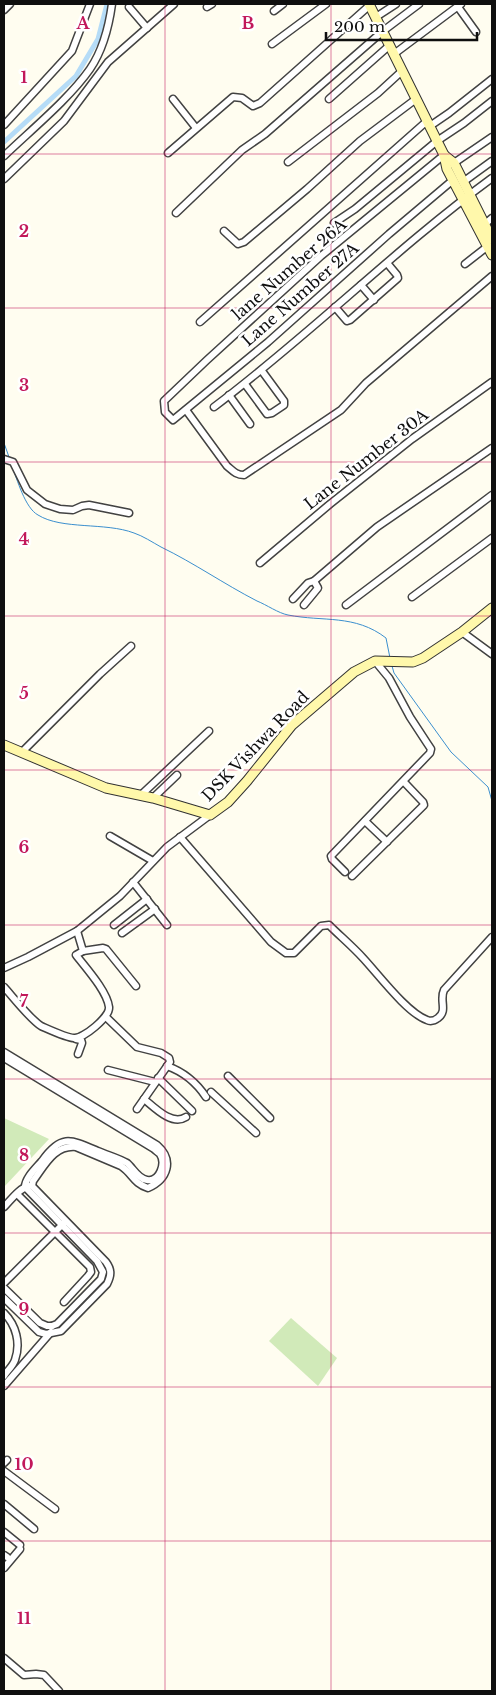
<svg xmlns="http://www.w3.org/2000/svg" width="496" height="1695" viewBox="0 0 496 1695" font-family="'Libre Baskerville',serif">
<rect width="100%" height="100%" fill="#fffdf0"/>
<g fill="#d1eab9">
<path d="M4 1118 49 1139 4 1187Z"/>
<path d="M291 1318 337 1358 318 1386 269 1341Z"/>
</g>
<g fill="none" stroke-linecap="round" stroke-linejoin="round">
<g stroke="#3b8fce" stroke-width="1">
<path d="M4 443 9 457"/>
<path d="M12 466C17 479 25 508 38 515 62 530 105 522 134 533 143 536 152 542 161 547 194 563 224 584 257 601 267 605 278 613 288 615 323 622 355 614 386 638L390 658"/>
<path d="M392 666 394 673 451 752 488 787 492 801"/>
</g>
<path stroke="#b5dcf7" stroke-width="5" d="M4 142 76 76 98 39 107 4"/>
<defs>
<g id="street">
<path d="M129 7 147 28"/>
<path d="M207 7 212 4"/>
<path d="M458 7 476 32"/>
<path d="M4 10 10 4"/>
<path d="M274 11 283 4"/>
<path d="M376 17 396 4"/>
<path d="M272 44 326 4"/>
<path d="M394 54 461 4"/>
<path d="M173 99 196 128"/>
<path d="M329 99 390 45"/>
<path d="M4 125 72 51 90 4"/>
<path d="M430 126 449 113 492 79"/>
<path d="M168 153 233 97 242 98 253 106 260 103 370 5"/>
<path d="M444 155 321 256 207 360 164 401 165 412 173 420 268 342 389 234 453 180"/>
<path d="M4 156C31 130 69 99 90 69 103 50 109 26 112 4"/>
<path d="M288 162 378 93 402 71"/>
<path d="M454 163 492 137"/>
<path d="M4 179 64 121 108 62 174 4"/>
<path d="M463 182 492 161"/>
<path d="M176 213 242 150 265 134 383 31 419 4"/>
<path d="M334 223 355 209 437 141 464 123 492 101"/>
<path d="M485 224 492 218"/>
<path d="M224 231 238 244 244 242 307 189 360 141 416 99"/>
<path d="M465 264 488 246"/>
<path d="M361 285 374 300"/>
<path d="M335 307 347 321 350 320 398 278 397 275 387 263"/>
<path d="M200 322 427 121"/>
<path d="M245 384 267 414 272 413 284 405V401L262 371"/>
<path d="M229 395 250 424"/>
<path d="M214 407C310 335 395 249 492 178"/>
<path d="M186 410 227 466C233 471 236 475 244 475L341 410 366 383 492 276"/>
<path d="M4 459 13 462 27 490 45 504 60 509 73 510 82 506 89 505 129 513"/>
<path d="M260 563 330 504 412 439 492 382"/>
<path d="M412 597 492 538"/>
<path d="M293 599 308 583 314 581 377 527 492 448"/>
<path d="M304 605 318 588 314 581"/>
<path d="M346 605 492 495"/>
<path d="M462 632 492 654"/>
<path d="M22 752 100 674 131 646"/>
<path d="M141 795 209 731"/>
<path d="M153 798 177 775"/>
<path d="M365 821 387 842"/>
<path d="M110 836 153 861"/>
<path d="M180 837 271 942 286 953H294L321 926 329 925C340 936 352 946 363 958 378 974 407 1013 427 1020 431 1022 434 1021 438 1018 448 1011 439 1000 444 990L492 937"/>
<path d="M345 872 332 859 331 856 430 753 431 749 427 743 410 717 389 678 375 661"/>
<path d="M352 876 424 805 423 802 404 782"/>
<path d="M133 882 167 925"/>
<path d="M114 925 147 899"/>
<path d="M122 933 155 909"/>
<path d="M83 951 103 948 106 949 136 986"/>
<path d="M4 968 28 957 77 931 120 896 167 847 210 815"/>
<path d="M4 987C13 997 30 1019 41 1026 48 1029 67 1038 74 1038 83 1039 110 1017 109 1007 107 991 86 968 76 955L83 951 77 931"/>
<path d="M106 1017 137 1047 161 1053 169 1058 170 1062 137 1109"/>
<path d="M76 1039 81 1040 82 1043 78 1054"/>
<path d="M4 1052 157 1145C174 1160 168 1179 148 1188 133 1183 133 1174 121 1166L76 1147C54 1145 45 1165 33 1181L32 1186 106 1262C112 1270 111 1276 107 1284L61 1331 46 1334 39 1332 4 1298"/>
<path d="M4 1058 154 1149C156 1151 158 1152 160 1154 166 1163 160 1182 147 1180 138 1179 133 1168 127 1163 118 1158 107 1155 98 1151 70 1139 61 1134 42 1161 36 1168 25 1178 25 1187"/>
<path d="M167 1066C184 1072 196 1082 206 1097"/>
<path d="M108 1070 155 1082"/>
<path d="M228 1076 270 1118"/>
<path d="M158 1078 192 1111"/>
<path d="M211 1092 256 1133"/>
<path d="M144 1099C155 1108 172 1126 186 1117"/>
<path d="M25 1187 97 1261 103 1272 101 1279 57 1324 52 1326"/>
<path d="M17 1194 90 1267 91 1272 88 1276 64 1302"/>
<path d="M4 1207C11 1200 19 1188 29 1186"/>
<path d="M4 1283 65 1222"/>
<path d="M4 1288 40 1323 47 1326H52"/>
<path d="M4 1313C16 1325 21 1343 15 1360 13 1366 7 1371 4 1376"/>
<path d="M4 1386 51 1332"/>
<path d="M4 1463 7 1460"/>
<path d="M4 1471 55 1509"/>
<path d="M4 1504 34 1529"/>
<path d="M4 1532 20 1545"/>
<path d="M4 1555 7 1557"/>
<path d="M4 1568 20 1549"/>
<path d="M4 1658 24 1675 36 1674 44 1675 59 1691"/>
</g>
<g id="secondary">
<path d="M369 4 444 155 447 169 492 255"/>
<path d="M444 155 454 163 492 239"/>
<path d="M4 745 106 788 153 798 210 815 228 802 247 781 292 725 354 672 375 661 413 662 423 658 462 632 492 608"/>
</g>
</defs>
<use href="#street" stroke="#424242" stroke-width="9"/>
<use href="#secondary" stroke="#313131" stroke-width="11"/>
<use href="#street" stroke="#fff" stroke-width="6"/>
<use href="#secondary" stroke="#fff8ab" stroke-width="9"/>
</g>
<path fill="none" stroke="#c2185b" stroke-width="1" stroke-opacity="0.55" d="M165 4V1691M331 4V1691M4 154H492M4 308H492M4 462H492M4 616H492M4 770H492M4 925H492M4 1079H492M4 1233H492M4 1387H492M4 1541H492"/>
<g text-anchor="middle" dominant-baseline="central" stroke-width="5" stroke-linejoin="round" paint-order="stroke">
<g font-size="16" fill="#0f0f0f" stroke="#fff">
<text transform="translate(289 269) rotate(-41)">lane Number 26A</text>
<text transform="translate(300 294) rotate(-41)">Lane Number 27A</text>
<text transform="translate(366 459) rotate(-38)">Lane Number 30A</text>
<text transform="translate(255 746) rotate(-46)">DSK Vishwa Road</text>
</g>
</g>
<g font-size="16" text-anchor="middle" font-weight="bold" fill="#c2185b" stroke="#fff" stroke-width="5" stroke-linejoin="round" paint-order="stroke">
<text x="83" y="29">A</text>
<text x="248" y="29">B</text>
<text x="24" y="83">1</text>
<text x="24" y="237">2</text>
<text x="24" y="391">3</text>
<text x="24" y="545">4</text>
<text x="24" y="699">5</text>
<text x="24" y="853">6</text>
<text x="24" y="1007">7</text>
<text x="24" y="1161">8</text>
<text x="24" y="1315">9</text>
<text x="24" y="1470">10</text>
<text x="24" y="1624">11</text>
</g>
<rect width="496" height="1695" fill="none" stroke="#0f0f0f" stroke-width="10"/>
<path d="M326 32v8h151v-8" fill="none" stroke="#0f0f0f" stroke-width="2.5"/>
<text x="334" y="32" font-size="15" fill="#0f0f0f" stroke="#ffffff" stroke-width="4" paint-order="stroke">200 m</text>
</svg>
